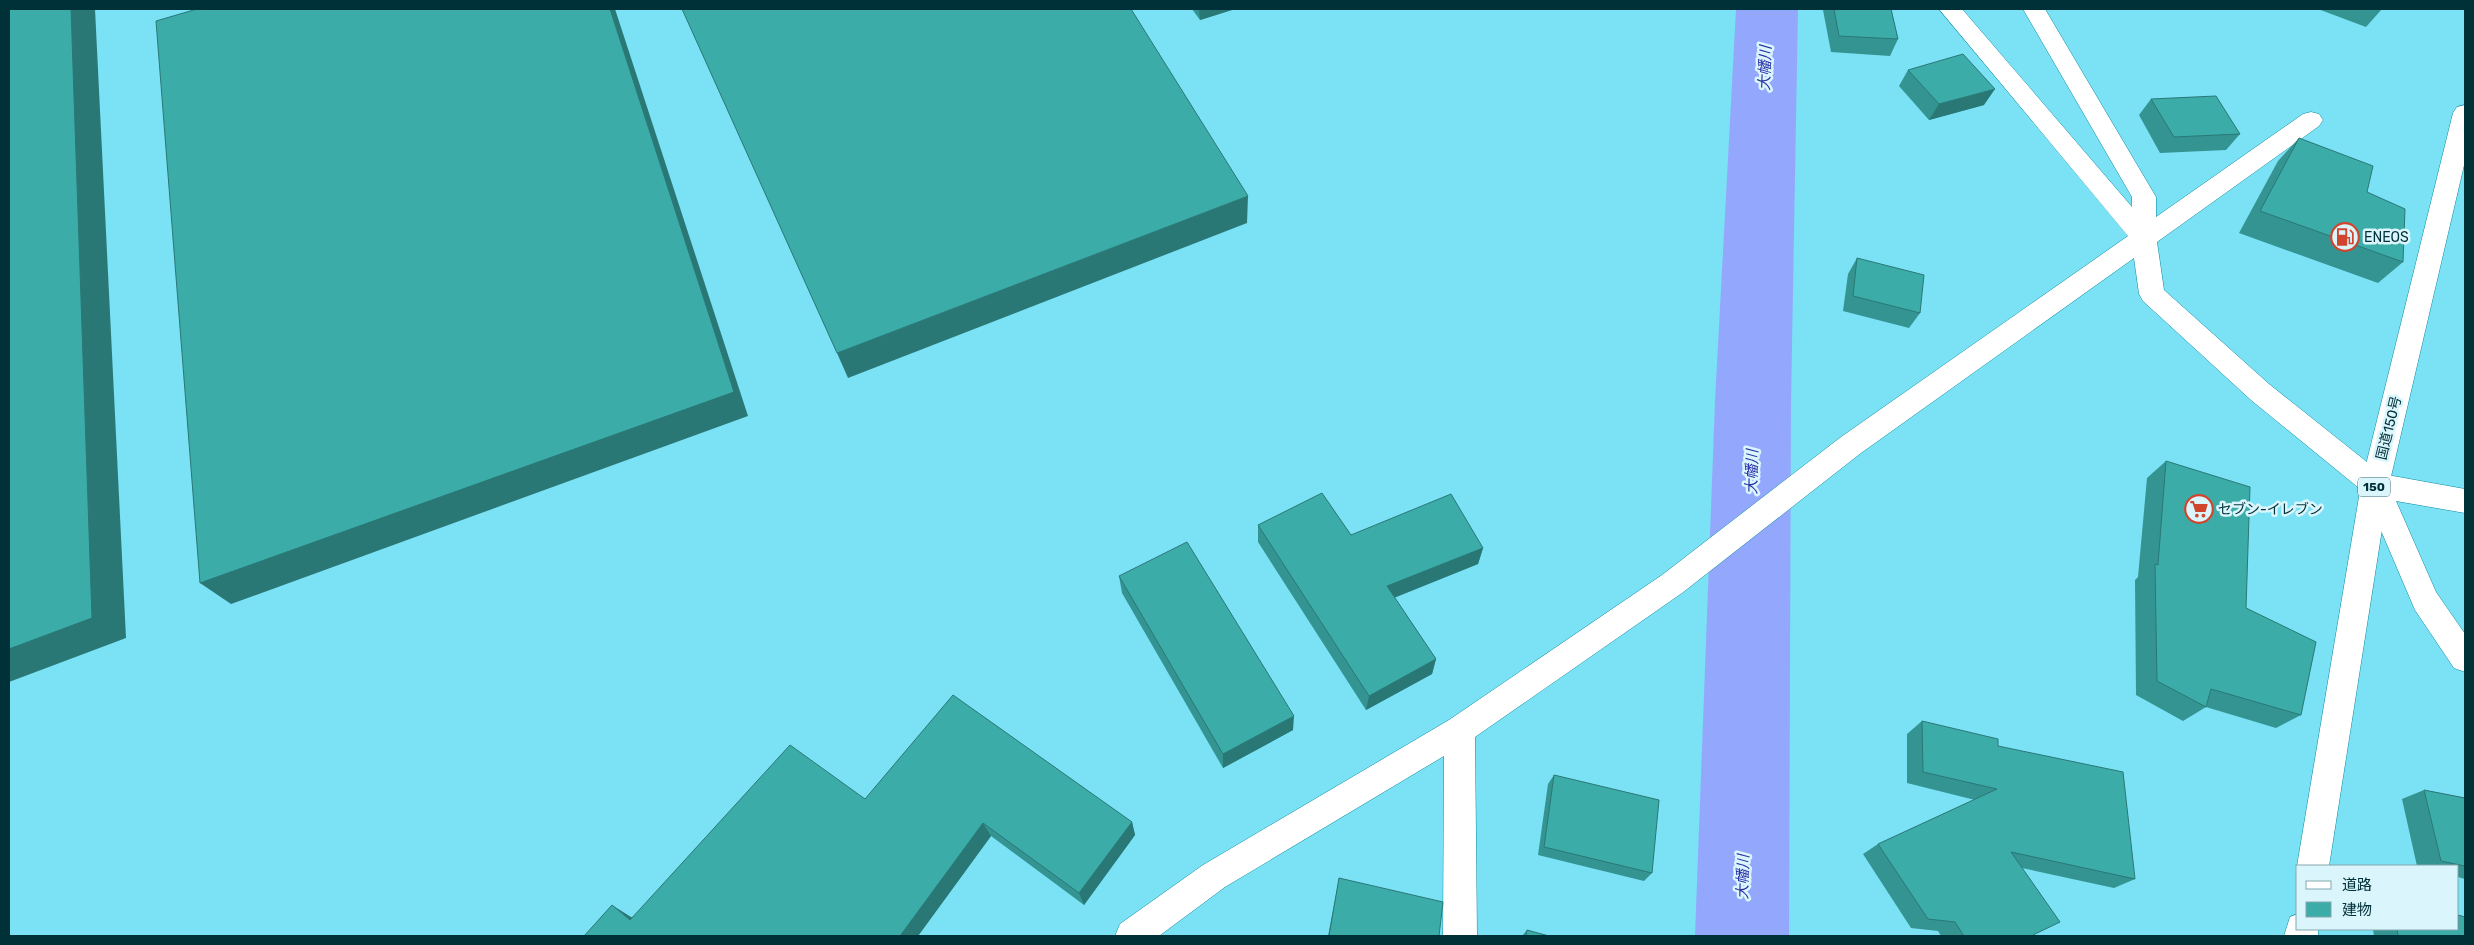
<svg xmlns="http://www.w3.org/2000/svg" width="2474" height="945" viewBox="0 0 2474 945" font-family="Rubik,'Noto Sans JP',sans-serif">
<rect width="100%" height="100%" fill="#7be1f5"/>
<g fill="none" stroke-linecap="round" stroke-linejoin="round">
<path fill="#93a8fd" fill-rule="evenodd" d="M1736 9H1798L1791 401 1789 936H1695L1715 401Z"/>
<defs>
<path id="minor" d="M1939 9H1962L2132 207V197L2023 9H2045L2156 197V217L2303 114 2311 112 2319 114 2323 120 2319 126 2157 242 2164 290 2269 384 2382 474 2465 489V513L2396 501 2436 592 2465 634V672L2454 668 2415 610 2365 493 2251 400 2143 301 2139 294 2134 258 1861 453 1682 593 1475 737 1477 936H1443L1444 756 1225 887 1159 936H1115L1120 924 1203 865 1449 720 1662 575 1841 437 2128 236Z"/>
<g id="highway">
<path d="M2465 105V161L2389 485 2329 866H2298V868L2297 866 2361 485 2453 113 2457 107Z"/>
<path d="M2298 914V929H2318V936H2284L2290 917Z"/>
</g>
</defs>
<use href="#minor" stroke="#0e8a9e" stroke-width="1"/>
<use href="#highway" stroke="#0e8a9e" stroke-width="1"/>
<use href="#minor" fill="#fff" fill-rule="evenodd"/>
<use href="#highway" fill="#fff" fill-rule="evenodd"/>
</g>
<g fill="#349491">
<path d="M1192 9H1235L1200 20Z"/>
<path d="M1824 9H1891L1898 39 1890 56 1831 52 1823 10Z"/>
<path d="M2318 9H2382L2366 27Z"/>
<path d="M1908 70 1984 105 1929 120 1899 86Z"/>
<path d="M2151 99 2240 134 2226 150 2160 153 2139 115Z"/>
<path d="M2299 138 2367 192 2403 262 2378 283 2239 233 2278 161Z"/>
<path d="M1857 258 1920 313 1909 328 1843 311 1848 274Z"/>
<path d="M2166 461 2246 608 2301 715 2276 728 2206 707 2183 721 2136 695 2135 580 2138 577 2147 478Z"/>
<path d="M1258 525 1483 548 1478 564 1394 598 1436 659 1432 674 1366 710 1258 542Z"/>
<path d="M1119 576 1293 730 1223 768 1122 593Z"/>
<path d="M1922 721 1998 746 2135 879 2114 888 2022 868 2033 935 2034 936H1941L1938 931 1911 928 1863 854 1878 844 1975 800 1907 783V734Z"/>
<path d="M1554 775 1652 873 1644 881 1538 855 1548 784Z"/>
<path d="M2424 790 2465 798V879L2458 877V866H2417L2402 799Z"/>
<path d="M865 799 1132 822 1135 835 1084 905 991 836 918 936H584L632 917Z"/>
<path d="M1339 878 1439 936H1328L1337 889Z"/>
<path d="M2373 929H2458L2465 936H2374Z"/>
<path d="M1527 930 1549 936H1522Z"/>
</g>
<g fill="#2a7876">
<path d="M71 9H95L126 638 9 682V649Z"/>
<path d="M610 9H615L748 416 231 604 200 583Z"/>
<path d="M1199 9H1235L1200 20Z"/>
<path d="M1995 89 1984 105 1929 120 1939 104Z"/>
<path d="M1248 196 1247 223 848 378 837 353Z"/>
<path d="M1483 548 1478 564 1383 602 1387 586Z"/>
<path d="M1436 659 1432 674 1366 710 1369 696Z"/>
<path d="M1294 716 1293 730 1223 768V754Z"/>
<path d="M1132 822 1135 835 1084 905 1079 893Z"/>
<path d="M983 823 991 836 918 936H900Z"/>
<path d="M612 905 631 917 648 931 630 920Z"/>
</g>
<g fill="#3caca9" stroke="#2a7876">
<path d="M9 9H71L92 618 9 649Z"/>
<path d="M197 9H610L734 392 200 583 156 21Z"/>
<path d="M682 9H1131L1248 196 837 353Z"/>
<path d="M1834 9H1891L1898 39 1839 36Z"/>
<path d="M1963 54 1995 89 1939 104 1908 70Z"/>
<path d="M2216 96 2240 134 2174 137 2151 99Z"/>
<path d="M2299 138 2373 166 2367 192 2405 209 2403 262 2260 211Z"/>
<path d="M1857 258 1924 275 1920 313 1853 296Z"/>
<path d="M2166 461 2250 487 2246 608 2316 642 2301 715 2211 689 2206 707 2157 681 2155 564 2158 565Z"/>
<path d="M1322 493 1351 535 1451 494 1483 548 1387 586 1436 659 1369 696 1258 525Z"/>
<path d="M1187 542 1294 716 1223 754 1119 576Z"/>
<path d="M953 695 1132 822 1079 893 983 823 900 936H584L612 905 630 920 790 745 865 799Z"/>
<path d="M1922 721 1998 739V746L2123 772 2135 879 2011 852 2060 922 2033 935 2034 936H1964L1955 922 1928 919 1878 844 1997 789 1923 772Z"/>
<path d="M1554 775 1659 800 1652 873 1544 847Z"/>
<path d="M2424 790 2465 798V866L2441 861Z"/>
<path d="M1339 878 1443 902 1439 936H1329Z"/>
<path d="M2458 915 2465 917V936H2398L2397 929H2458Z"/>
<path d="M1527 930 1549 936H1526Z"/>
</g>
<defs>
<symbol id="fuel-ring" viewBox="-11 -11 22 22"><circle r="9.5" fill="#daf6fc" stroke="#d1452d" stroke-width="1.5"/><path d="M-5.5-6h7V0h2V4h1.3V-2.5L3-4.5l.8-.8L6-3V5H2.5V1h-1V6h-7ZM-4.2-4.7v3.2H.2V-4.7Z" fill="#d1452d"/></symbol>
<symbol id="supermarket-ring" viewBox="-11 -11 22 22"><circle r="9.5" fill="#daf6fc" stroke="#d1452d" stroke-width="1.5"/><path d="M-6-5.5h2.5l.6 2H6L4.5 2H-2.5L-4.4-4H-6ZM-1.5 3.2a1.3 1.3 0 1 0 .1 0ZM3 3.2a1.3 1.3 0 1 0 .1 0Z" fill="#d1452d"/></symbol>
</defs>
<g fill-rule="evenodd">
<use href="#fuel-ring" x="2329" y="221" width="32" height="32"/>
<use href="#supermarket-ring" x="2183" y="493" width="32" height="32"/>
</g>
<g text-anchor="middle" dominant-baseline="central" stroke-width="5" stroke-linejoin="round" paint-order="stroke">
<rect fill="#daf6fc" stroke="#416b73" stroke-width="1" x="2358" y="477.5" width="32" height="19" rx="4"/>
<g font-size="12" font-weight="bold" fill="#003038">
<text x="2374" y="487">150</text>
</g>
<g font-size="14" fill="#003038" stroke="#daf6fc" text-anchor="start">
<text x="2364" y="237">ENEOS</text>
<text x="2218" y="509">セブン-イレブン</text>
</g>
<g font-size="14" fill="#003038" stroke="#daf6fc">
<text transform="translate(2389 428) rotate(-76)">国道150号</text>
</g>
<g font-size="15" font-style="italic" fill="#2a2da6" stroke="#daf6fc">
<text transform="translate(1765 68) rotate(-88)">大幡川</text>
<text transform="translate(1752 472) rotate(-89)">大幡川</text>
<text transform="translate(1743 877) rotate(-89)">大幡川</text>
</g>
</g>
<rect width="2474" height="945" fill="none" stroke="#003038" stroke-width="20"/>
<rect x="2296" y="865" width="162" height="65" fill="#daf6fc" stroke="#83a7ae"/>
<rect x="2306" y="881" width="25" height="8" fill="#ffffff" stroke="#83a7ae"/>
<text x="2342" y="890" font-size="15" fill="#003038">道路</text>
<rect x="2306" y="902" width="25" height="15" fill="#3caca9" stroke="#83a7ae"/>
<text x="2342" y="915" font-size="15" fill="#003038">建物</text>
</svg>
